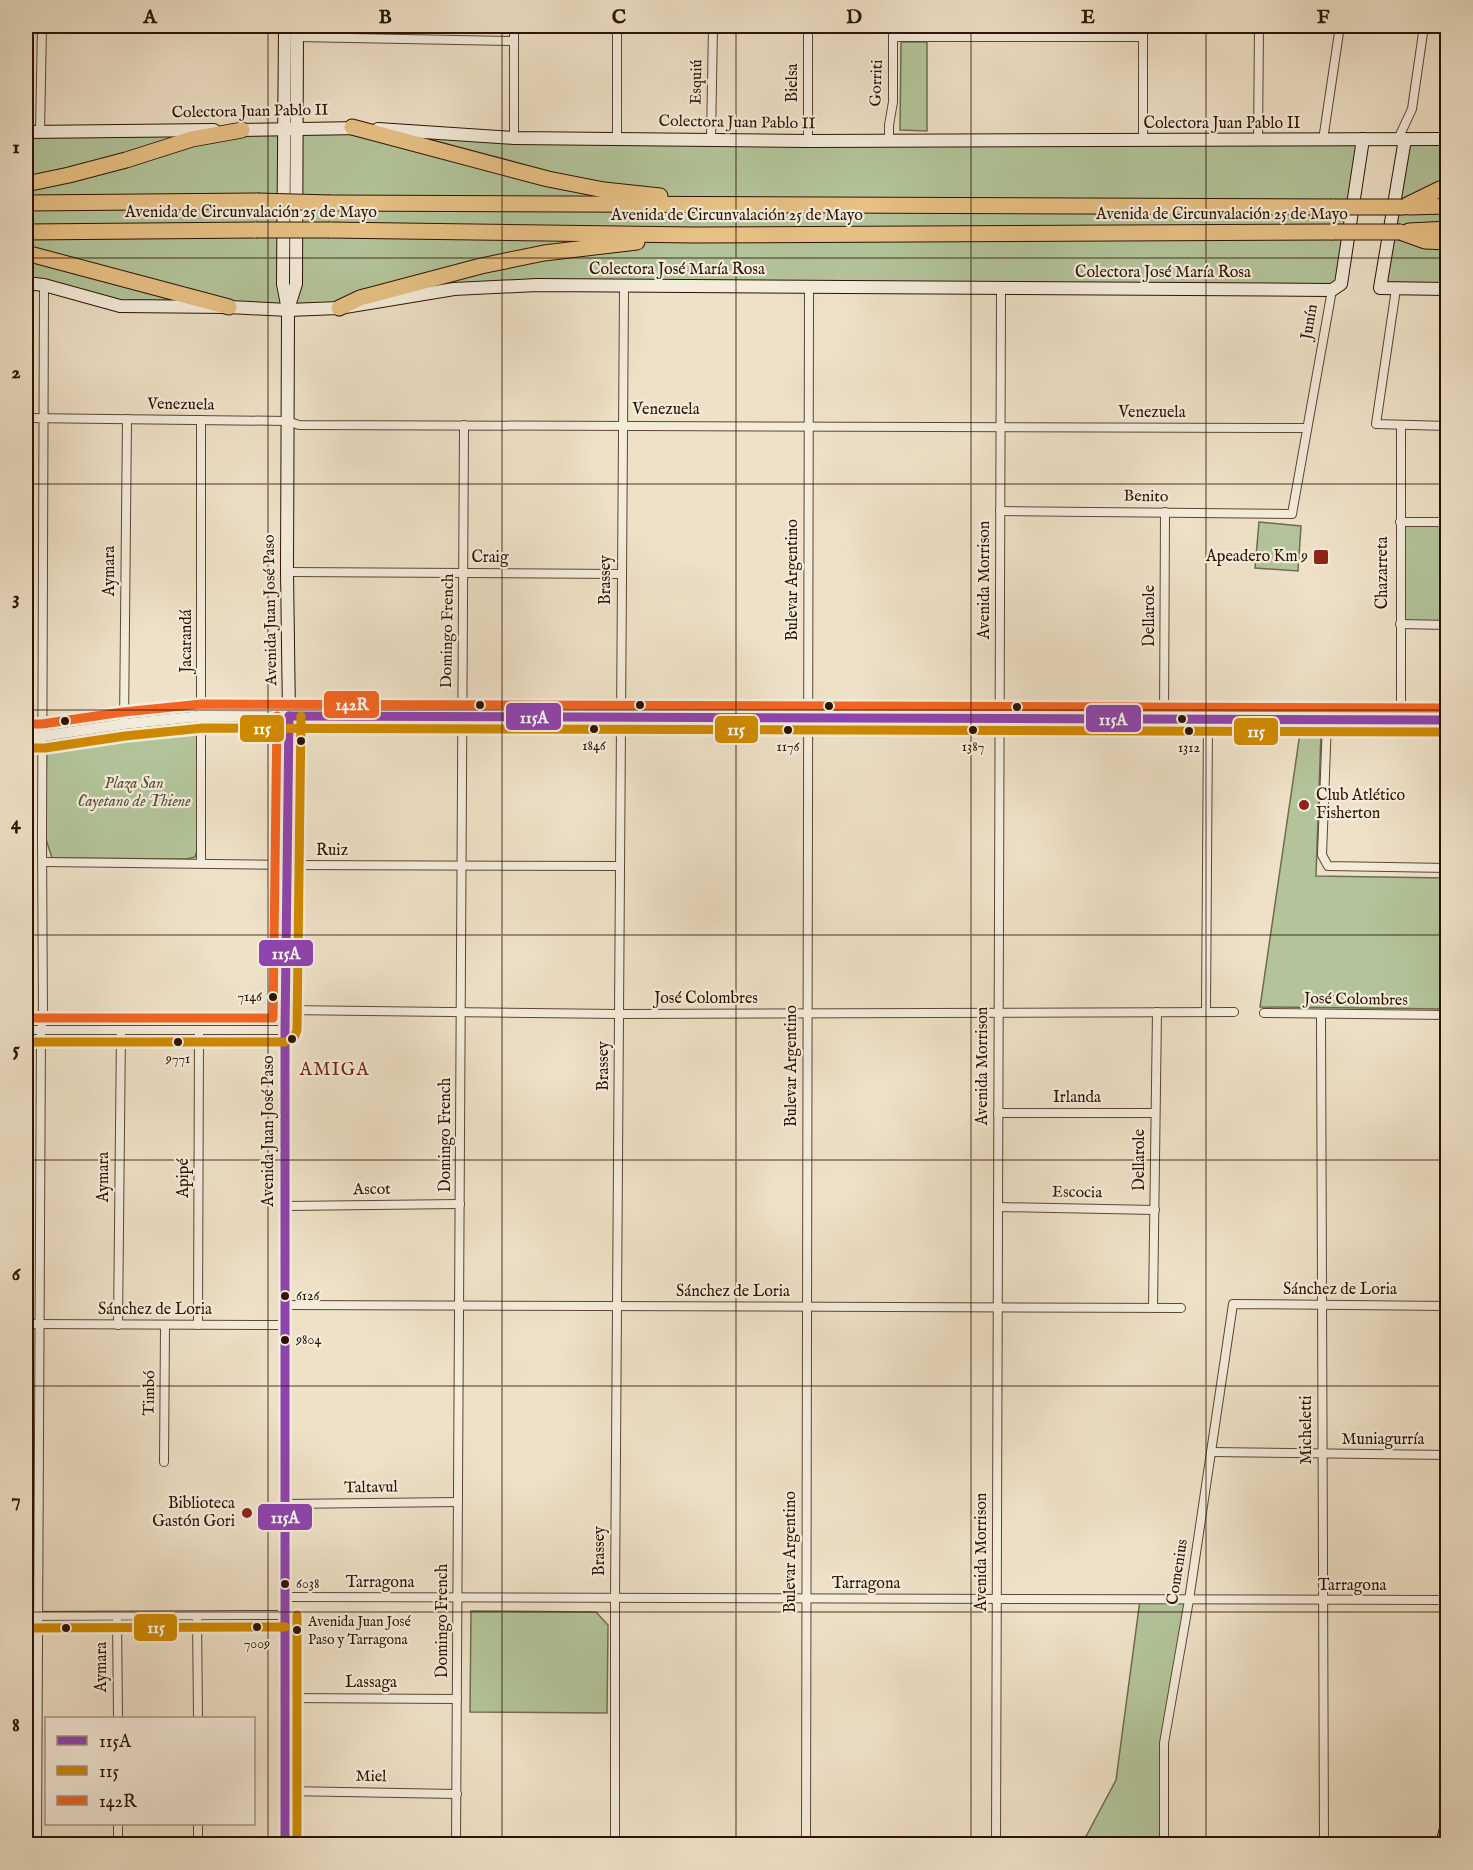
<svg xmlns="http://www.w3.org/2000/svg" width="1473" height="1870" viewBox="0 0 1473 1870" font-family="'IM FELL English',serif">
<rect width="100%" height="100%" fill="#eee1c7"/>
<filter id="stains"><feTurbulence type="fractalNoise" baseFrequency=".00333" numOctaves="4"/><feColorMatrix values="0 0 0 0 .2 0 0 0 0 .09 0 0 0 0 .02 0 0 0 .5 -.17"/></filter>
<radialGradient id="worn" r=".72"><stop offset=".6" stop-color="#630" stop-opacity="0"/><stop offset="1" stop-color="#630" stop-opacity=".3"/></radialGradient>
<g fill="#b3c49a" stroke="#706c4e" stroke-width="1.5">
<path d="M901 42H927V131L900 130Z"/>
<path d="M242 130 514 138 1363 139 1341 284 1332 290 537 285 339 308 120 306 26 283V132Z"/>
<path d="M1405 139H1447V289L1380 288Z"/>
<path d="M1259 522 1301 526 1298 571 1255 568Z"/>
<path d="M1400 522H1447V625L1400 624Z"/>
<path d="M191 722 199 735 198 848 195 857 186 859 52 858 44 833 47 745 50 739 123 729Z"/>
<path d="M1304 730H1316L1321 733 1316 876 1447 878V1009L1260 1007 1300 733Z"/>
<path d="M1140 1600H1189L1164 1743V1844H1082L1116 1780Z"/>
<path d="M471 1611 596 1612 608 1625 607 1713 470 1712Z"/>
</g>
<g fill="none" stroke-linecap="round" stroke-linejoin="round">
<defs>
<g id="minor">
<path d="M514 26V138"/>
<path d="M297 37 514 41"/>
<path d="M893 37H1143"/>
<path d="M40 132 42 26"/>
<path d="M617 139V26"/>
<path d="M711 139 713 26"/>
<path d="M1398 139 1412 109 1424 26"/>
<path d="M1143 140V26"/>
<path d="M1323 140 1340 26"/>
<path d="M808 141V26"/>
<path d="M889 141V125L893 102V26"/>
<path d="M1258 141 1259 26"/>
<path d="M1396 289 1376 424 1448 426"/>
<path d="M26 418 287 421 299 425 1307 428"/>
<path d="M201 420V863"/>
<path d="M1401 426V720"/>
<path d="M1000 511 1292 514 1332 290"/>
<path d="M1400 522H1448"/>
<path d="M287 572 621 574"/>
<path d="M1400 624 1448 625"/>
<path d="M1164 720 1165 512"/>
<path d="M1327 721 1322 855 1328 866 1448 868"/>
<path d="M124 724 127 419"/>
<path d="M43 862 288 865 620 866"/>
<path d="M286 1010 619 1014 1234 1012"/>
<path d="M1206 1012 1208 720"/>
<path d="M1264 1013 1448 1015"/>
<path d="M1321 1015 1324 1844"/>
<path d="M26 1030H285"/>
<path d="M998 1113H1155"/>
<path d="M285 1206 460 1204"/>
<path d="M998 1207 1155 1210"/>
<path d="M285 1305 1181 1308"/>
<path d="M1153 1308 1157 1012"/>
<path d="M26 1324 285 1325"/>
<path d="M118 1325 121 1030"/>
<path d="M198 1325 199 1030"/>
<path d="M1211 1452 1448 1455"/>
<path d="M164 1462 165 1325"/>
<path d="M285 1504 458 1502"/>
<path d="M285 1597 1448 1600"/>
<path d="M26 1616 285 1615"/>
<path d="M117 1616 118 1718"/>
<path d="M197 1616 198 1718"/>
<path d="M285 1698 457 1699"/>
<path d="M285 1791 457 1794"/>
<path d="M118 1824V1844"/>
<path d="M198 1824V1844"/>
<path d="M37 1844 41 1030 43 1019 42 838 44 285"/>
<path d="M456 1844 464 425"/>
<path d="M615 1844V1598L624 287"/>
<path d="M806 1844 809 287"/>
<path d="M996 1844 1001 288"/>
<path d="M1164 1844V1743L1189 1600 1233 1304 1448 1306"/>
</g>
<path id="tertiary" d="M26 736H43L124 724 202 716 1448 720"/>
<g id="secondary">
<path d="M285 26 283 284 288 310 287 572 289 716 285 1030V1844"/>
<path d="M378 129 514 138 808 141 1448 139"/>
<path d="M234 130 361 128"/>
<path d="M26 132 214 130"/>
<path d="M1405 139 1380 288 1448 289"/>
<path d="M26 283 44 285 120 306 229 307 288 310 339 308 454 289 537 285 1332 290 1341 284 1363 139"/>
<path d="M289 306 296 284 297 26"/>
</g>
<path id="primary" d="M1443 1844 1448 1825"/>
<g id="motorway">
<path d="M352 127 548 179 604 190 660 196"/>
<path d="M26 184 69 175 126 160 192 139 242 130"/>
<path d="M26 203 257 201"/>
<path d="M331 203 1335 207"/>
<path d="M1403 207 1440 189 1448 188"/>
<path d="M1409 207 1448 206"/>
<path d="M330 230 694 235 1332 232"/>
<path d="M1409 231 1448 229"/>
<path d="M26 232 256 230"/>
<path d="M1400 232 1425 241 1448 242"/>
<path d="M26 253 229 307"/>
<path d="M339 308 360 298 481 266 544 253 637 242"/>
</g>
</defs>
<use href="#minor" stroke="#5d4633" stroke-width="10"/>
<use href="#tertiary" stroke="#5d4633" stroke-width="13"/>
<use href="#secondary" stroke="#2d1302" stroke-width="14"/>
<use href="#primary" stroke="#2d1302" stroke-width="16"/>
<use href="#motorway" stroke="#2d1302" stroke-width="17"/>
<use href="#minor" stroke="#f4ecdb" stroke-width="8"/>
<use href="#tertiary" stroke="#f4ecdb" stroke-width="10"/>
<use href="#secondary" stroke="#f4ecdb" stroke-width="12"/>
<use href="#primary" stroke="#e7c084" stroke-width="14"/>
<use href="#motorway" stroke="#e7c084" stroke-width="15"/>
<defs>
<g id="motorway-bridge">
<path d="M257 201 331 203"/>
<path d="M1335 207H1403"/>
<path d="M256 230H330"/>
<path d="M1332 232H1400"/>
</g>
</defs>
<use href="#motorway-bridge" stroke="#2d1302" stroke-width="17" stroke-linecap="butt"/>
<use href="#motorway-bridge" stroke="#e7c084" stroke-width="15"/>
<defs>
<g id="bus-1">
<path d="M289 716 1448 720"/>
<path d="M285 1844V1030L289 716"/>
</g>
<g id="bus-2">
<path d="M26 748H45L125 736 203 728 1448 732"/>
<path d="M26 1042H285L294 1038 297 1030 301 716"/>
<path d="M297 1615V1844"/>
<path d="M26 1628 285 1627"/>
</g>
<g id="bus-3">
<path d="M26 724H42L123 712 202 704 1448 708"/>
<path d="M26 1018H273L277 716"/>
</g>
</defs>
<use href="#bus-1" stroke="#f4ecdb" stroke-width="14"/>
<use href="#bus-2" stroke="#f4ecdb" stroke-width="14"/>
<use href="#bus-3" stroke="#f4ecdb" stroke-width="14"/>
<use href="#bus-1" stroke="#8e44ad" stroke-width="9"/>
<use href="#bus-2" stroke="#cf8900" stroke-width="9"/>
<use href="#bus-3" stroke="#f26522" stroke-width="9"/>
</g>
<path fill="none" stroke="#2d1302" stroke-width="1.5" stroke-opacity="0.55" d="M268 26V1844M502 26V1844M736 26V1844M971 26V1844M1206 26V1844M26 258H1448M26 484H1448M26 710H1448M26 935H1448M26 1160H1448M26 1386H1448M26 1612H1448"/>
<g fill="#8f2418" stroke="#f4ecdb" stroke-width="2">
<rect x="1313" y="549" width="16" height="16" rx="3"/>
<circle cx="1304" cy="805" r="6"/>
<circle cx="247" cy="1513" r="6"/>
</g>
<g fill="#2d1302" stroke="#f4ecdb" stroke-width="2">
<circle cx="480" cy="705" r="5"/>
<circle cx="640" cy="705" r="5"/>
<circle cx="829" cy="706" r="5"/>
<circle cx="1017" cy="707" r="5"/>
<circle cx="1182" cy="719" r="5"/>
<circle cx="65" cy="721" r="5"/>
<circle cx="594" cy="729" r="5"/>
<circle cx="788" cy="730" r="5"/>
<circle cx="973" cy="730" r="5"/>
<circle cx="1189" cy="731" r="5"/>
<circle cx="301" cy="741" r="5"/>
<circle cx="273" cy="997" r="5"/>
<circle cx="292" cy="1039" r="5"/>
<circle cx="178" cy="1042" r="5"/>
<circle cx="285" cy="1296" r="5"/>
<circle cx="285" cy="1340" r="5"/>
<circle cx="285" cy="1584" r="5"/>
<circle cx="257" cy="1627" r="5"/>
<circle cx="66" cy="1628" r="5"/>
<circle cx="297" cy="1630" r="5"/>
</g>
<g text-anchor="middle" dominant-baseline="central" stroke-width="4.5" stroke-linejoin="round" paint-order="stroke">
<g font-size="14" fill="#2d1302" stroke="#f4ecdb">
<text x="594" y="746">1846</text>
<text x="788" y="747">1176</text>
<text x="973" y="747">1387</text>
<text x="1189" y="748">1312</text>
<text x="262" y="997" text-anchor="end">7146</text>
<text x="178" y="1059">9771</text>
<text x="296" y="1296" text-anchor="start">6126</text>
<text x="296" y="1340" text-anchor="start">9804</text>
<text x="296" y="1584" text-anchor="start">6038</text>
<text x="308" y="1622" text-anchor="start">Avenida Juan José<tspan x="308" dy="18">Paso y Tarragona</tspan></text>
<text x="257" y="1644">7009</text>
</g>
<g font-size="16" fill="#2d1302" stroke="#f4ecdb">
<text transform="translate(697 82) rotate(-89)">Esquiú</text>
<text transform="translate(793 83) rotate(-90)">Bielsa</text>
<text transform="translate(877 83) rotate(-88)">Gorriti</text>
<text transform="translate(250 112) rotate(-1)">Colectora Juan Pablo II</text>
<text transform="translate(737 123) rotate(1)">Colectora Juan Pablo II</text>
<text x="1222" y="124">Colectora Juan Pablo II</text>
<text x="251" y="213">Avenida de Circunvalación 25 de Mayo</text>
<text x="1222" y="215">Avenida de Circunvalación 25 de Mayo</text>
<text x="737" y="216">Avenida de Circunvalación 25 de Mayo</text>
<text x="677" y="270">Colectora José María Rosa</text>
<text x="1163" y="273">Colectora José María Rosa</text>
<text transform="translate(1310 322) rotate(-80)">Junín</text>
<text transform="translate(181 405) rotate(1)">Venezuela</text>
<text x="666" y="410">Venezuela</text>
<text x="1152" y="413">Venezuela</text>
<text transform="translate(1146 497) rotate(1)">Benito</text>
<text x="490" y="558">Craig</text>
<text transform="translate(110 571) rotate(-90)">Aymara</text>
<text transform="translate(1383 573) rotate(-90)">Chazarreta</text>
<text transform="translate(606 580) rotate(-90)">Brassey</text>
<text transform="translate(793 580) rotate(-90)">Bulevar Argentino</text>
<text transform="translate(985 580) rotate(-90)">Avenida Morrison</text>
<text transform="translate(271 610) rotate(-91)">Avenida Juan José Paso</text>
<text transform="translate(1150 616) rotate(-90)">Dellarole</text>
<text transform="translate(448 631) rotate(-89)">Domingo French</text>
<text transform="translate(187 641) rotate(-90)">Jacarandá</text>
<text x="332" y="851">Ruiz</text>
<text x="706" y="999">José Colombres</text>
<text transform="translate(1356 1000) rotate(1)">José Colombres</text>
<text transform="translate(604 1066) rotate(-90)">Brassey</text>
<text transform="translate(792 1066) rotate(-90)">Bulevar Argentino</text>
<text transform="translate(983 1066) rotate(-90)">Avenida Morrison</text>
<text x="1077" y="1098">Irlanda</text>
<text transform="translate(269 1131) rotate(-90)">Avenida Juan José Paso</text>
<text transform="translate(446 1135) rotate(-90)">Domingo French</text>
<text transform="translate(1140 1160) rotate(-90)">Dellarole</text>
<text transform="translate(104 1177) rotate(-90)">Aymara</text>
<text transform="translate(184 1178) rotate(-90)">Apipé</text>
<text transform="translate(372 1190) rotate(-1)">Ascot</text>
<text transform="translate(1077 1193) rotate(1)">Escocia</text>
<text x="1340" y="1290">Sánchez de Loria</text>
<text x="733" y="1292">Sánchez de Loria</text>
<text x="155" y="1310">Sánchez de Loria</text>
<text transform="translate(150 1393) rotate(-89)">Timbó</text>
<text transform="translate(1307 1430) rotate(-90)">Micheletti</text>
<text x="1383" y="1440">Muniagurría</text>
<text transform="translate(371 1488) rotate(-1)">Taltavul</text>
<text transform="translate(600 1551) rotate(-90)">Brassey</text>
<text transform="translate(791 1552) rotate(-90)">Bulevar Argentino</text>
<text transform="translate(982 1552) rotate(-90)">Avenida Morrison</text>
<text transform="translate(1178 1572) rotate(-81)">Comenius</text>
<text x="380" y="1583">Tarragona</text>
<text x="866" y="1584">Tarragona</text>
<text x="1352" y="1586">Tarragona</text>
<text transform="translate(443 1621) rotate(-90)">Domingo French</text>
<text transform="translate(102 1667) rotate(-90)">Aymara</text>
<text x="371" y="1683">Lassaga</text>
<text transform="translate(371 1777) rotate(1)">Miel</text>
</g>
<g font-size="16" fill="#2d1302" stroke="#f4ecdb" text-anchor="end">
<text x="1308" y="557">Apeadero Km 9</text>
<text x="1316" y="796" text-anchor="start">Club Atlético<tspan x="1316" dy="18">Fisherton</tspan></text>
<text x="235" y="1504">Biblioteca<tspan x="235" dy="18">Gastón Gori</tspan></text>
</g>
<g font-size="16" font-style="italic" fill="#5c5137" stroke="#f4ecdb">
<text x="134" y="784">Plaza San<tspan x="134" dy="18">Cayetano de Thiene</tspan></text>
</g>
<g font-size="18" letter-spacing="1.5" fill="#7a1f14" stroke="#f4ecdb">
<text x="335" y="1070">AMIGA</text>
</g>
</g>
<g stroke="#f4ecdb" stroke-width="2">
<rect x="323" y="690" width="57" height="29" rx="6" fill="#f26522"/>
<rect x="505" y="702" width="57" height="29" rx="6" fill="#8e44ad"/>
<rect x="1085" y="704" width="57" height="29" rx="6" fill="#8e44ad"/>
<rect x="239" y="714" width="46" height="29" rx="6" fill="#cf8900"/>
<rect x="714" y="715" width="45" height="29" rx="6" fill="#cf8900"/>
<rect x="1233" y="717" width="46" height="29" rx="6" fill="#cf8900"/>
<rect x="258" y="939" width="56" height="28" rx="6" fill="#8e44ad"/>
<rect x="257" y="1503" width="56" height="28" rx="6" fill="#8e44ad"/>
<rect x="133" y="1613" width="45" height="29" rx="6" fill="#cf8900"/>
</g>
<g font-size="16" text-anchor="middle" font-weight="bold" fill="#fff">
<text x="352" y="710">142R</text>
<text x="534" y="723">115A</text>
<text x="1113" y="725">115A</text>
<text x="262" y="734">115</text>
<text x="736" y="735">115</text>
<text x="1256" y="737">115</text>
<text x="286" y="959">115A</text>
<text x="285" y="1523">115A</text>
<text x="156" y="1633">115</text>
</g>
<rect width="1473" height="1870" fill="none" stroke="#eee1c7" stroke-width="66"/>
<rect x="45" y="1717" width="210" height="108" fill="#f4ecdb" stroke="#a49584" stroke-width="1.5"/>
<rect x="57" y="1736" width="30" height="9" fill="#8e44ad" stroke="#a49584" stroke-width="1.5"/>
<text x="99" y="1747" font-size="18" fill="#2d1302">115A</text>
<rect x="57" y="1766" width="30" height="9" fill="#cf8900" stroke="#a49584" stroke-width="1.5"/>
<text x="99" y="1777" font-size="18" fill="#2d1302">115</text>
<rect x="57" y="1796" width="30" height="9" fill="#f26522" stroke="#a49584" stroke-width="1.5"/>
<text x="99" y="1807" font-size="18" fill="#2d1302">142R</text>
<rect x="33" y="33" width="1407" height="1804" fill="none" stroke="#2d1302" stroke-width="2"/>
<g font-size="20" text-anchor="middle" font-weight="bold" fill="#2d1302">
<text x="150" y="23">A</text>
<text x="385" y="23">B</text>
<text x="619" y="23">C</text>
<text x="854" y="23">D</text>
<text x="1088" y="23">E</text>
<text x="1323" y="23">F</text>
<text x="16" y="153">1</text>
<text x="16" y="378">2</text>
<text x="16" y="604">3</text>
<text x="16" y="829">4</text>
<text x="16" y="1055">5</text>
<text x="16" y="1280">6</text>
<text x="16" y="1506">7</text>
<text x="16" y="1731">8</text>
</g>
<rect width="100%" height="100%" filter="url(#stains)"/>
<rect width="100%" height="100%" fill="url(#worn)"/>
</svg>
